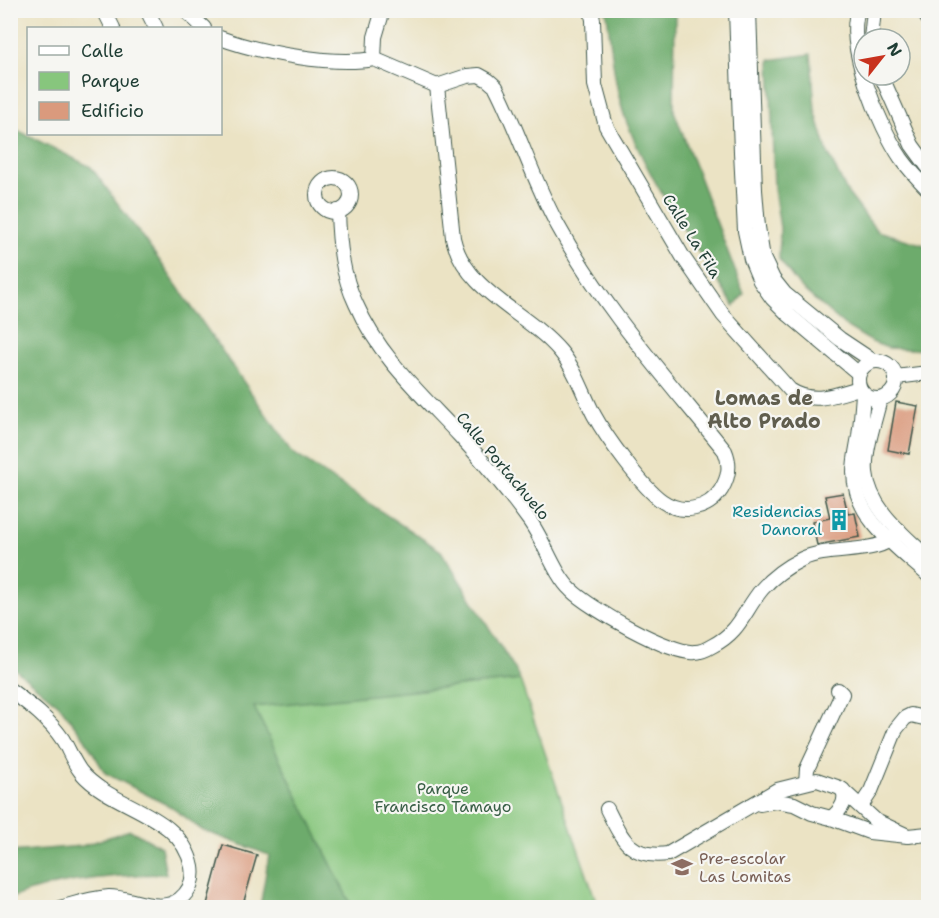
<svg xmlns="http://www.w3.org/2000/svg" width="939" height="918" viewBox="0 0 939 918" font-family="'Shantell Sans',sans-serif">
<rect width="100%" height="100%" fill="#f6f6f2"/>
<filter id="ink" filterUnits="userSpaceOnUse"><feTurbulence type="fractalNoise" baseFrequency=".0167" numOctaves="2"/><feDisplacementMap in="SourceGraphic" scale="12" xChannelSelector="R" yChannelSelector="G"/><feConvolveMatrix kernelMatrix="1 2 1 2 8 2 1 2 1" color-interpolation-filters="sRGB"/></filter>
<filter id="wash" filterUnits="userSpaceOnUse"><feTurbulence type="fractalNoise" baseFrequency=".008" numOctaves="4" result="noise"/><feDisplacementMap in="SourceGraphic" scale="24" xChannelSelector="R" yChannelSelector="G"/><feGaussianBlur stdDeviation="1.35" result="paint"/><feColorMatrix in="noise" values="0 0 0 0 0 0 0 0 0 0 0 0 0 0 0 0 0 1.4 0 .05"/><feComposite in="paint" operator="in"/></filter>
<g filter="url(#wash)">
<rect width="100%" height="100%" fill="#ebe3c4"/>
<path fill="#87c67d" stroke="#538258" stroke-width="1.5" d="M520 680 598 907H352L253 706Z"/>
<g fill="#6dab6c" stroke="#467450" stroke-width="1.5">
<path d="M605 11H675L674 111 744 294 734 306C696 247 653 189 627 123 614 89 612 51 607 15Z"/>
<path d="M811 54 815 110 827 151 847 192 877 231 928 246V350L888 348 872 342 847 327 800 287 779 259 780 228 774 189 770 60Z"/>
<path d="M11 127 91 167 159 260 293 453 441 551 515 669 520 680 254 707 352 907H260L269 855 202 830 171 807 105 773 85 739 59 705 11 666Z"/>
<path d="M130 830 161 847 166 874C119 875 54 880 11 898V852L82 846Z"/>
</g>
<g id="blocks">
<g fill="#da9a7d">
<path d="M896 402 918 406 909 454 888 450Z"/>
<path d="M843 493 848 514 855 513 860 537 817 545 812 522 830 518 825 496Z"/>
<path d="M223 845 257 855 242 908H206Z"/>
</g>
</g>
</g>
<g filter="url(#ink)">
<use href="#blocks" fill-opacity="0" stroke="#3e564a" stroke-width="1.5"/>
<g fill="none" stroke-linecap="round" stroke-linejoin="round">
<defs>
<g id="minor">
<path d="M104 10 113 28"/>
<path d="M147 10 156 28"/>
<path d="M185 10 204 28"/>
<path d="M591 10 593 20 595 85 606 126 683 257 723 315 790 390C813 405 835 395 859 388"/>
<path d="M736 10 741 152 745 231 751 259 760 281 772 298 789 315 858 373"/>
<path d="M749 10 755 190 758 227 763 258 773 279 785 294 840 339 873 361"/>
<path d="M858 10C845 46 880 127 901 158 909 169 918 179 928 189"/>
<path d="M923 11 928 19"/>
<path d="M220 38C261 53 332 66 374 59"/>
<path d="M871 39 874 10"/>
<path d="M374 59 437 86"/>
<path d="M374 59 375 37 383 10"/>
<path d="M479 75 488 80 496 87C519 132 533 180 557 224 602 307 666 378 725 451 731 465 729 477 721 490 708 510 682 515 662 501 642 487 606 437 594 415 583 394 576 370 560 351 527 312 465 292 453 238L437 86 467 76Z"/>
<path d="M881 75 912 145 928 167"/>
<circle cx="334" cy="195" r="17"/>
<path d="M338 211C339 244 342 275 356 304 379 357 422 395 460 436 484 462 508 491 529 520 544 540 554 574 571 590 589 608 671 655 695 652 702 652 707 649 712 646 741 631 743 612 762 589 773 576 786 567 802 559 827 547 869 554 890 540 893 538 897 533 899 530"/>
<circle cx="877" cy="380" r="19"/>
<path d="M896 377 928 373"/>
<path d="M863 394C862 408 861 422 859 436 857 448 854 460 854 472 854 518 897 547 928 575"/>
<path d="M880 399C875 420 864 451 866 472 869 509 904 535 928 558"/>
<path d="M10 690C30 705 49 719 63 740 69 750 73 762 81 772 112 809 181 812 192 867 194 879 190 891 180 899 159 915 132 897 109 897 91 898 77 903 60 908"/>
<path d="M806 782 807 769 842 694 838 690"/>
<path d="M760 804 776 801 794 804 812 813 831 818 869 832 908 836 928 834"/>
<path d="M861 806 871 791 896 729 905 718 911 715 928 719"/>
<path d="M607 809C622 839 630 859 668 854L777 790 817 780 840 788 876 821 908 836"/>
<path d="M831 818C840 811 848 802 843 790"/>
</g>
</defs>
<use href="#minor" stroke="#3e564a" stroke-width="16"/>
<use href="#minor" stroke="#fff" stroke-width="14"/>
</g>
</g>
<defs>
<symbol id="building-bare" viewBox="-9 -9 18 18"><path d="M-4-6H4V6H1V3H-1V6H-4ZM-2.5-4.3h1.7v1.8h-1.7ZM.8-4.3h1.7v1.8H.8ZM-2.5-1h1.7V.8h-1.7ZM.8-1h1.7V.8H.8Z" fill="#0f9aa8" stroke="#f6f6f2" stroke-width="2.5" paint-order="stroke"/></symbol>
<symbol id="school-bare" viewBox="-9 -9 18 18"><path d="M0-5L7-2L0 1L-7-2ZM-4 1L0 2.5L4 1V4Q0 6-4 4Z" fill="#8d6e63" stroke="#f6f6f2" stroke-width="2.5" paint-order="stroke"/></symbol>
</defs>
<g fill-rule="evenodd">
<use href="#building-bare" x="824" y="505" width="30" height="30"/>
<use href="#school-bare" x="667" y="852" width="30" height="30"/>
</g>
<g text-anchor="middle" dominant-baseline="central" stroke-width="4.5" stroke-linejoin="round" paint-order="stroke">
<g font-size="16" fill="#1f3d34" stroke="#f6f6f2">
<text transform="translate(692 236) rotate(58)">Calle La Fila</text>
<text transform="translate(503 466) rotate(50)">Calle Portachuelo</text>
</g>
<g font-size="16" fill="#0d838f" stroke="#f6f6f2" text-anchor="end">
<text x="822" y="511">Residencias<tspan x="822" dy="18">Danoral</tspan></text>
</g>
<g font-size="16" fill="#395f46" stroke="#f6f6f2">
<text x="443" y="788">Parque<tspan x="443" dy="18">Francisco Tamayo</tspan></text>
</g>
<g font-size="16" fill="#785e54" stroke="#f6f6f2" text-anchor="start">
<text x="699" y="858">Pre-escolar<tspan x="699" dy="18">Las Lomitas</tspan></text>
</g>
<g font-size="20" font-weight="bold" fill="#605e4e" stroke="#f6f6f2">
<text x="764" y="398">Lomas de<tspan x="764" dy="23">Alto Prado</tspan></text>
</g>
</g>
<rect width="939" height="918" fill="none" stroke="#f6f6f2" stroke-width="36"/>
<rect x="27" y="27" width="195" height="108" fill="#f6f6f2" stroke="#a0aca6" stroke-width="1.5"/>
<rect x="39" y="46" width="30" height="9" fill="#ffffff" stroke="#a0aca6" stroke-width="1.5"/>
<text x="81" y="57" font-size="18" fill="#1f3d34">Calle</text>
<rect x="39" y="72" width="30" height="18" fill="#87c67d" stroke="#a0aca6" stroke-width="1.5"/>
<text x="81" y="87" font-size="18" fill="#1f3d34">Parque</text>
<rect x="39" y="102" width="30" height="18" fill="#da9a7d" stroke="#a0aca6" stroke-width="1.5"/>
<text x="81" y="117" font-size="18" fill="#1f3d34">Edificio</text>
<g transform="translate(882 57) rotate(59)"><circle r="28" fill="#f6f6f2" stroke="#a0aca6" stroke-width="1.5"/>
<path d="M0-4.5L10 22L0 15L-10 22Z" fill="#c8321e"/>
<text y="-9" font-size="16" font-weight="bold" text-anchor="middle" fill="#1f3d34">N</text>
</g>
</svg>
